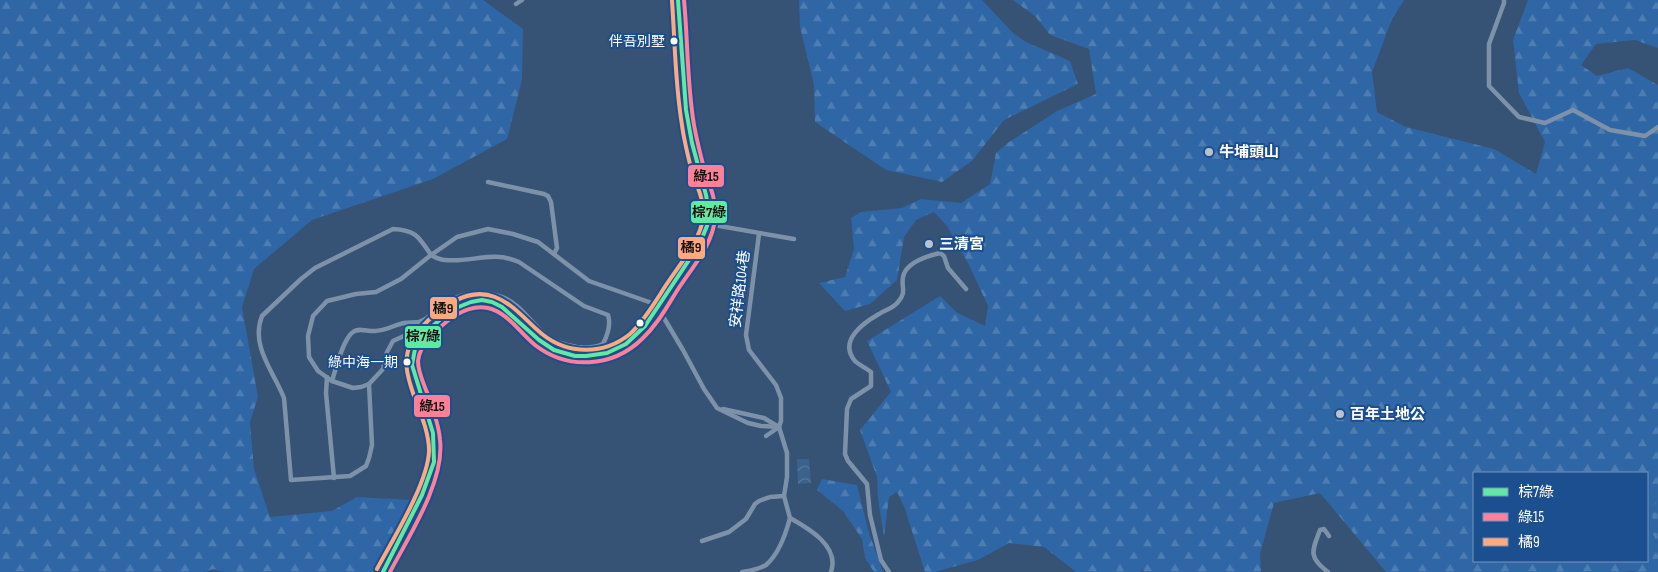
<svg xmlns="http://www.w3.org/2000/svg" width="1658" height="572" viewBox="0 0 1658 572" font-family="'Sofia Sans Condensed','Noto Sans TC',sans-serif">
<defs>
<pattern id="forest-firs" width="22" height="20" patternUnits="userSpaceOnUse" patternTransform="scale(1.25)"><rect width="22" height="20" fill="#2f66a5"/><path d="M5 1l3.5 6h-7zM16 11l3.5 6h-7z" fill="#4e7db2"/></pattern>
<pattern id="cemetery-stones" width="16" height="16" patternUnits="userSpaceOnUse" patternTransform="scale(1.25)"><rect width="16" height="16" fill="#2f66a5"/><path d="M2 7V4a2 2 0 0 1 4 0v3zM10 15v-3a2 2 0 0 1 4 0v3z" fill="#4e7db2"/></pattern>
<pattern id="water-waves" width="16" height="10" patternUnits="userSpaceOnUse" patternTransform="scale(1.25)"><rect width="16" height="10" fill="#3b618d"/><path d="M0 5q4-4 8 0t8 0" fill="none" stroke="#58799e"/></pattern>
</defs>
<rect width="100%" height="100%" fill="#365274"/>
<g fill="url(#forest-firs)" fill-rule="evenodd">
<path d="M0 0H483L523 29 522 80 507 139 433 179 312 220 254 269 242 307 258 397 250 422 254 469 270 517 332 511 357 497 412 500 373 572H222L213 569 206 572H0Z"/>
<path d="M799 0H982L1013 33 1026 42 1070 61 1078 84 1004 120 972 161 942 182 886 170 815 122 814 85 800 27Z"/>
<path d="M1013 0H1404L1392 19 1372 72 1377 112 1406 127 1494 149 1536 174 1545 142 1519 93 1513 40 1528 0H1658V48L1635 40 1596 44 1581 65 1597 76 1628 68 1658 85V501L1650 510 1649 527 1655 538 1654 553 1658 555V572H1635L1634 571 1620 572H1386L1320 493 1274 503 1260 554 1261 572H1145L1142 570 1140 572H1076L1044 547 1009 543 978 560 935 572H925L904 506 897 492 889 497 884 537 878 499 877 477 860 430 891 392 867 341 940 296 956 312 985 326 988 306 969 265 947 226 934 212 916 220 904 237 897 280 870 304 845 311 819 283 845 277 854 249 851 218 861 212 902 208 921 199 961 203 990 184 996 153 1009 142 1057 111 1096 94 1089 49 1050 35 1035 16ZM1474 473H1647V561H1474Z"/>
<path d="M822 479 857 485 869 533 883 572H874L865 558 862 539 843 511 817 490Z"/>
</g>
<path fill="url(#cemetery-stones)" d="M1658 501V555L1654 553 1655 538 1649 527 1650 510Z"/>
<path fill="url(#water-waves)" d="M797 459H809L811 483 798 484Z"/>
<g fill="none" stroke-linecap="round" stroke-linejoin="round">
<g stroke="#7d92a8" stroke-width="4.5">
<path d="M1504 0V3L1489 44V86L1519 117 1545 123 1573 110 1610 130 1645 136 1658 127"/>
<path d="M516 4 522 0"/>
<path d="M488 182 544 194 548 196 551 202 557 248 554 254"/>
<path d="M708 224 794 239"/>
<path d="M759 234 746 335 749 350 776 385 781 398V421L779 427"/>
<path d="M422 337 412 334 406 335 393 341 387 352 383 369 369 384 361 387 353 388 332 381 318 371 309 357 308 336 313 316 327 301 356 294 376 292 401 279 431 255 457 237 488 229 513 234 538 242 589 281 652 303 658 308 683 350 704 389 717 408 748 423 761 426 779 427"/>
<path d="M327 377 326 393 334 478"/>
<path d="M332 381C336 368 343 339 353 332 359 327 368 332 375 331 385 331 394 325 404 323 409 322 414 323 419 322 429 319 436 310 444 304 459 293 481 290 499 296 520 302 531 324 548 337 556 343 567 345 577 347 586 348 594 348 603 344 607 336 611 324 608 315L584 306 519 262C492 250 471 263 445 260 440 260 435 257 431 255"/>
<path d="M369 384 372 445 369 458 366 466 350 476 291 480 284 398C274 372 250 346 262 316L301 279 315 268 393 229C416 230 419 237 431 255"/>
<path d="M723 409 764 418 777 426"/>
<path d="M779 427 787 453V477L784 496 790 518C808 528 840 546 831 572"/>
<path d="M766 436 779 427"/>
<path d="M702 541 729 532 746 519 755 504 759 501 770 497 784 496"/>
<path d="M742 572C750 571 759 569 766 565 779 554 786 533 790 518"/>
<path d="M889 572 881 560 870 515 867 484 848 461 845 454 847 409 851 399 871 386V372C866 368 859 365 855 361 838 341 863 323 879 314 885 310 894 308 898 302 907 292 901 288 903 277 906 262 927 256 940 253L944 256 948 268 966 289"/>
<path d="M1328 572C1308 557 1312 551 1320 530L1324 529 1329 536"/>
</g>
<path stroke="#798da4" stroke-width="6" d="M383 572C393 553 403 533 413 514 421 498 431 480 434 462 438 435 427 411 418 387 415 379 412 370 412 362 412 350 419 339 427 331 444 312 476 289 502 307 518 318 529 333 545 344 569 362 602 359 626 344 645 332 659 308 670 290 681 273 707 238 709 218 710 202 704 187 699 172 695 157 691 141 688 125 681 84 682 42 678 0"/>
<defs>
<path id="bus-1" d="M383 572 422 495 434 462 433 433 412 365 415 349 427 331 451 310 471 302 482 300 492 302 502 307 539 340 554 350 575 356H586L607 353 626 344 645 326 699 245 707 226 709 212 706 195 692 143 686 110 678 0"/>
<path id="bus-2" d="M390 572C409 536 445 481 440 440 439 425 433 409 428 395 424 384 418 373 418 361 419 351 425 342 432 335 446 321 466 303 488 308 507 312 520 333 535 345 567 370 612 368 642 339 656 326 665 310 675 294 689 271 713 246 715 218 717 202 710 186 705 172 701 157 697 141 694 125 687 84 688 42 684 0"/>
<path id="bus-3" d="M377 569C393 539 428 483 429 451 429 408 385 368 420 329 438 309 467 286 495 297 514 304 527 322 542 334 568 355 604 355 630 334 643 322 652 307 661 293 674 271 700 243 703 218 705 202 697 186 692 172 688 156 684 141 682 125 675 84 675 42 672 1"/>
</defs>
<use href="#bus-1" stroke="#1b4f8f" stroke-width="8"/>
<use href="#bus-2" stroke="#1b4f8f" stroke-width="8"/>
<use href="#bus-3" stroke="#1b4f8f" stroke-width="8"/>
<use href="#bus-1" stroke="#60e9a3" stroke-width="4"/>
<use href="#bus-2" stroke="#ff8098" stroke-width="4"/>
<use href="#bus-3" stroke="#ffa980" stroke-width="4"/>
</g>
<g fill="#fff" stroke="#1b4f8f" stroke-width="2">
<circle cx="674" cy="41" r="4.5"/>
<circle cx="640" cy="323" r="4.5"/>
<circle cx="407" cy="362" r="4.5"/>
</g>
<g fill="#b9c2ce" stroke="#1b4f8f" stroke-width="2">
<circle cx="1209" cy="152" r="5"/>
<circle cx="929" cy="244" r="5"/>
<circle cx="1340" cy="414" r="5"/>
</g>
<g text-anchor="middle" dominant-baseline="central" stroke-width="4" stroke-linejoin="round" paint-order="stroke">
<g font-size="14" fill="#fff" stroke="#1b4f8f" text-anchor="end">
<text x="665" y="41">伴吾別墅</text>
<text x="398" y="362">綠中海一期</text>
</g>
<g font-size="15" font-weight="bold" fill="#fff" stroke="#1b4f8f" text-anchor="start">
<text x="1219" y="152">牛埔頭山</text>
<text x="939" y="244">三清宮</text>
<text x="1350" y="414">百年土地公</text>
</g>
<g font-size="15" fill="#fff" stroke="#1b4f8f">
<text transform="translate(740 289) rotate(-83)">安祥路104巷</text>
</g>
</g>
<g stroke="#1b4f8f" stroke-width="2">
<rect x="687" y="164" width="38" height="24" rx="5" fill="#ff8098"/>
<rect x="690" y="200" width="38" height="24" rx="5" fill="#60e9a3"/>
<rect x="677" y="236" width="29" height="24" rx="5" fill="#ffa980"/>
<rect x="429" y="296" width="29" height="24" rx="5" fill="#ffa980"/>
<rect x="404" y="325" width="38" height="24" rx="5" fill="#60e9a3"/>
<rect x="413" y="394" width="38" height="24" rx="5" fill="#ff8098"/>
</g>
<g font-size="14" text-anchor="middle" font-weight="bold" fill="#111">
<text x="706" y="181">綠15</text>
<text x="709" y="217">棕7綠</text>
<text x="691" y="252">橘9</text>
<text x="443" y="313">橘9</text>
<text x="423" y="341">棕7綠</text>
<text x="432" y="411">綠15</text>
</g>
<rect x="1473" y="472" width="175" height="90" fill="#1b4f8f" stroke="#7695bc"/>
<rect x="1483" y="488" width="25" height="8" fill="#60e9a3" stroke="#7695bc"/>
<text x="1518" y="497" font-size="15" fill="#ffffff">棕7綠</text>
<rect x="1483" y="513" width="25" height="8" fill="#ff8098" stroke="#7695bc"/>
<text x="1518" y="522" font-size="15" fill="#ffffff">綠15</text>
<rect x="1483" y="538" width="25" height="8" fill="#ffa980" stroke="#7695bc"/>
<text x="1518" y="547" font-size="15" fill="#ffffff">橘9</text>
</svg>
